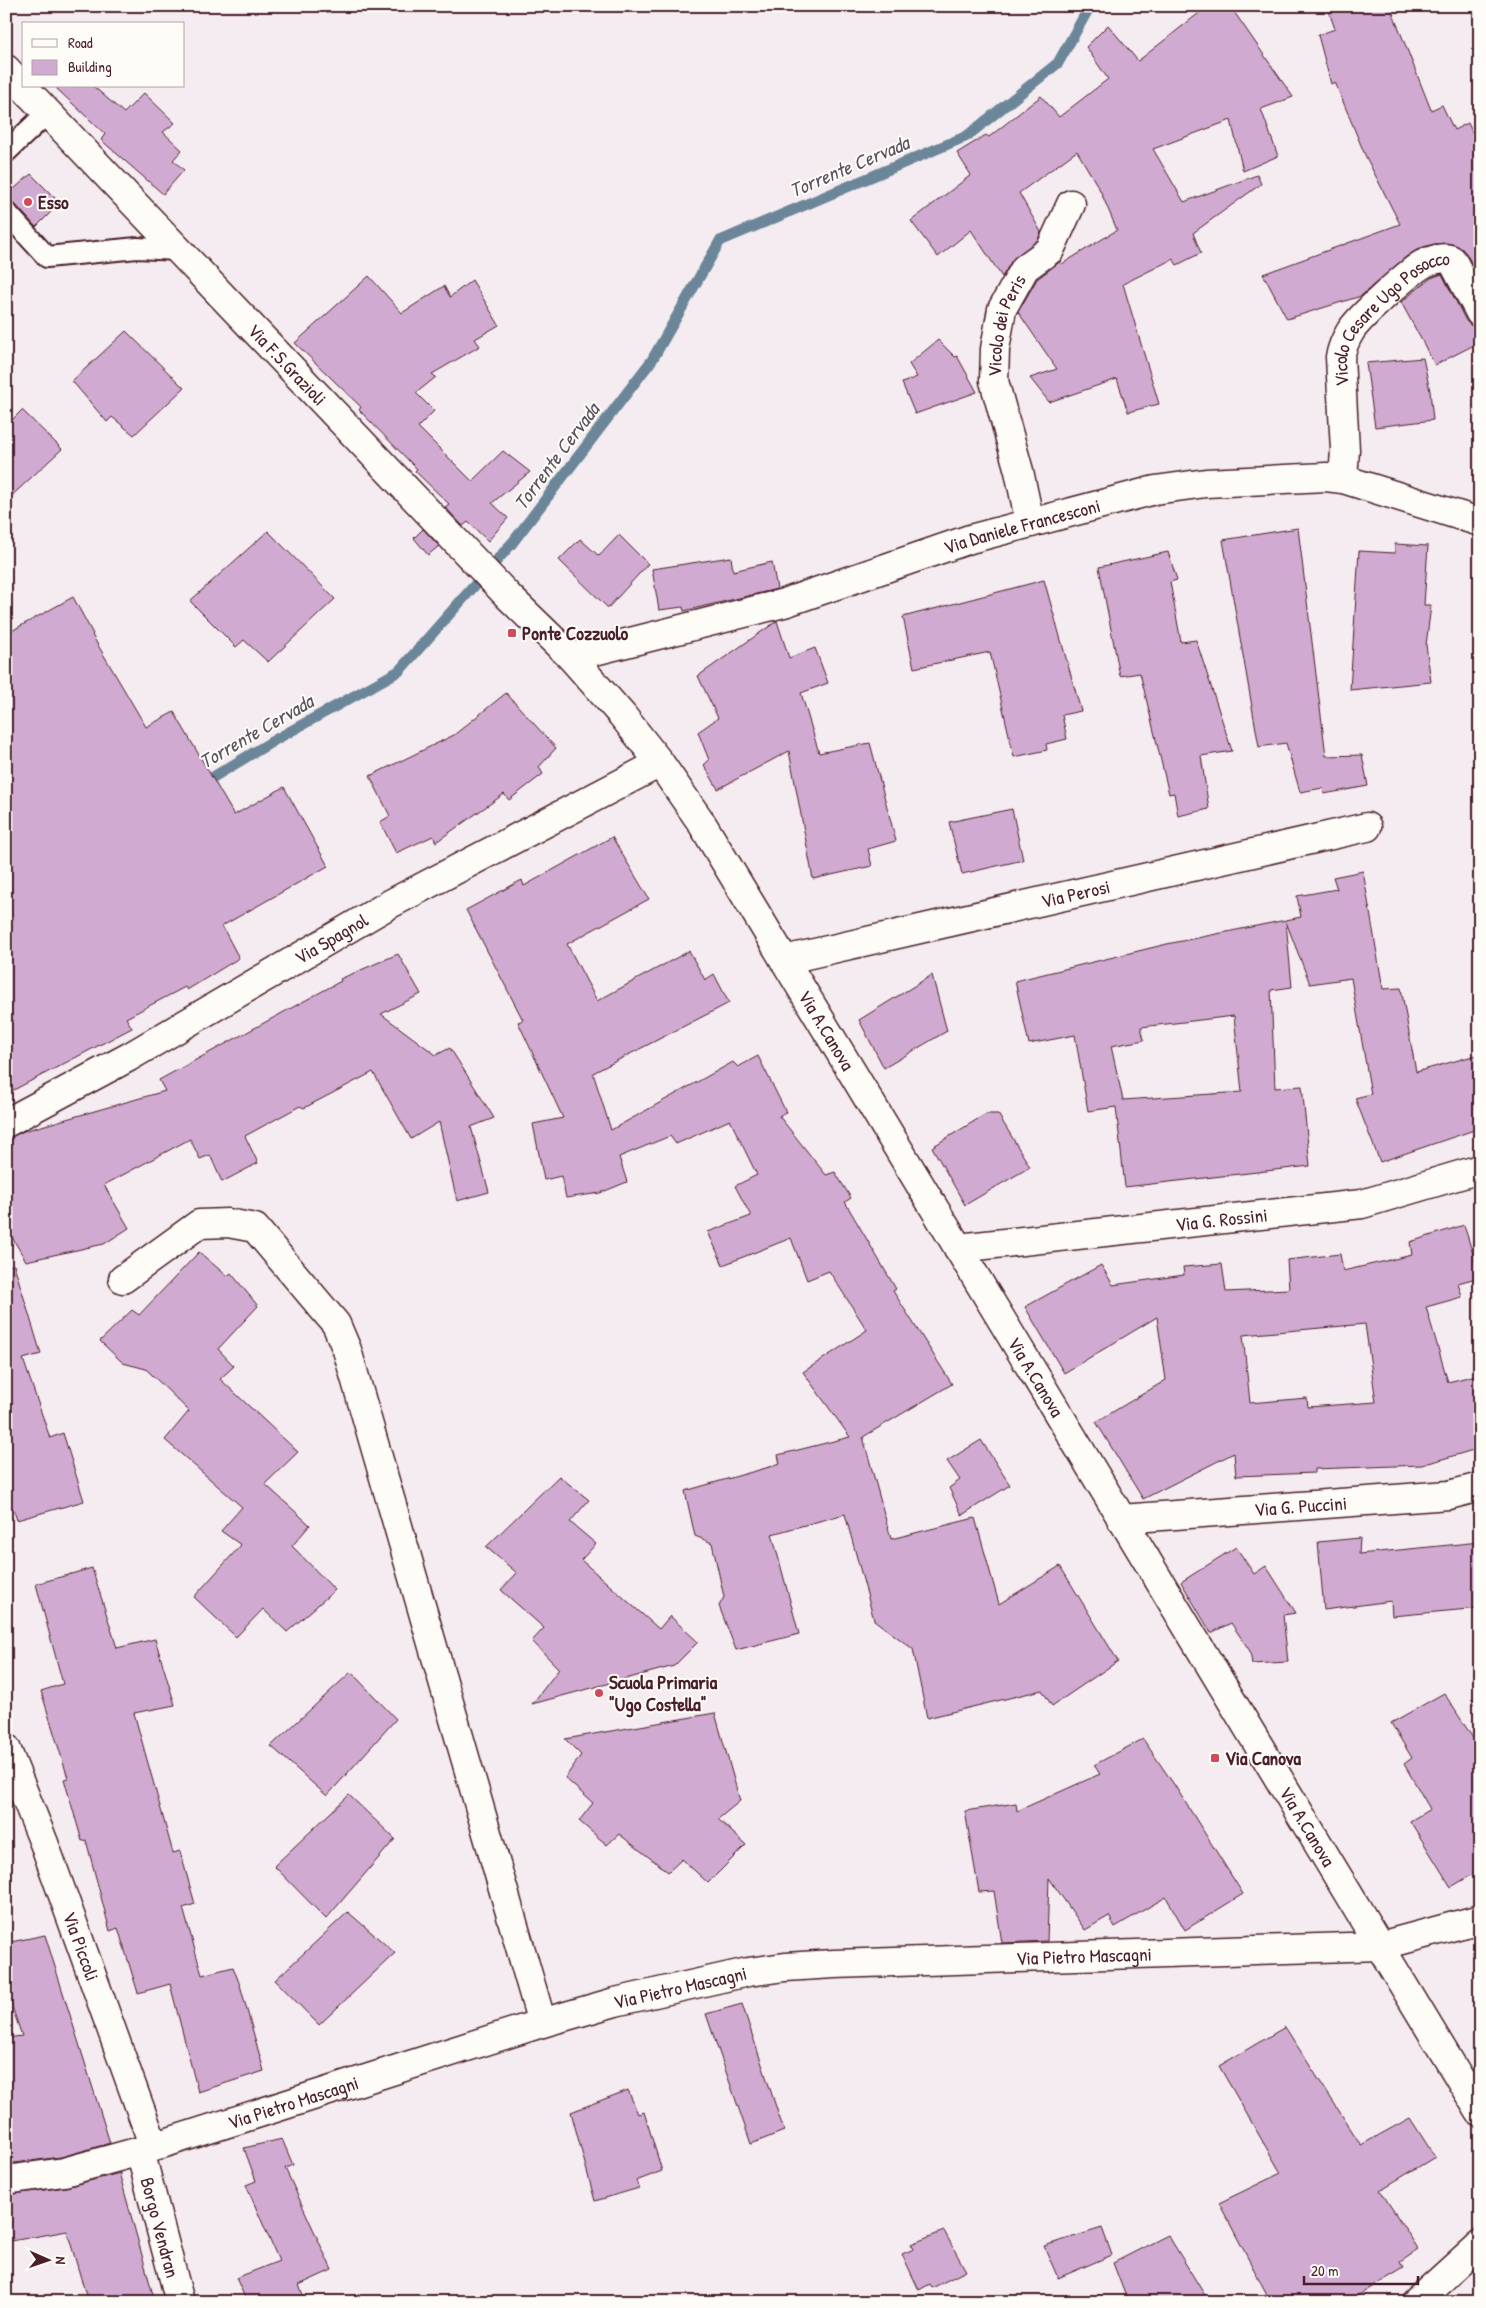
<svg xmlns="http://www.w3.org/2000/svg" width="1486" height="2308" viewBox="0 0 1486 2308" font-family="'Patrick Hand',sans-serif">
<rect width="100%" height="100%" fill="#f4ecf0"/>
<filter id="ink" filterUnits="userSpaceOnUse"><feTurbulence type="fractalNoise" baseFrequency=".02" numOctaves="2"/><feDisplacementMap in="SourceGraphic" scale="10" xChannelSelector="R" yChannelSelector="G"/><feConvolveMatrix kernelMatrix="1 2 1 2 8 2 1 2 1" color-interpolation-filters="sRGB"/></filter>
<g filter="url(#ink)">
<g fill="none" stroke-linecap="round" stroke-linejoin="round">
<path stroke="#6c8699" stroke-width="11" d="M200 785 273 741 399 671 513 542 652 360 720 241 967 136 1058 63 1090 6"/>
</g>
<g fill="#d1aad2" stroke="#4a1f2b" fill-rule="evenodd">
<path d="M1208 6H1230L1293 97 1261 109 1278 156 1243 171 1231 120 1153 149 1184 202 1257 175 1261 184 1193 233 1201 253 1177 265 1173 259 1123 284 1159 404 1128 412 1117 379 1049 402 1030 378 1057 369 1018 312 1037 279 1061 261 1062 264 1117 230 1100 190 1077 151 1019 193 1041 232 1038 240 1012 260 1002 277 971 230 938 257 911 221 971 175 957 153 986 135 989 137 1041 96 1059 117 1108 79 1086 47 1108 25 1138 61Z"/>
<path d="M1327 6H1390L1431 110 1442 105 1454 130 1468 123 1480 149V279L1466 253 1458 246 1447 243 1434 244 1420 248 1407 256 1361 296 1287 319 1263 274 1400 224 1365 155 1335 82 1331 84 1318 35 1335 29Z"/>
<path d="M59 86H93L124 113 144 93 175 123 163 132 182 150 173 160 184 170 163 194 101 140 105 134 57 89Z"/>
<path d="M31 174 60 203 36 227 15 204 6 200V196Z"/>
<path d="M1442 274 1466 321 1472 326 1480 329V342L1435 365 1401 302 1431 278Z"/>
<path d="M369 276 402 313 444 286 450 297 472 280 499 325 475 339 480 346 432 374 436 377 416 393 434 411 418 427 472 481 503 451 530 472 492 503 508 518 488 541 468 522 463 526 445 507 449 504 415 471 417 469 359 410 361 407 295 343Z"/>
<path d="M126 331 184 388 134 435 112 417 107 422 72 381Z"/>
<path d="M938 340 955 357 957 356 977 392 915 414 902 383 917 377 909 364Z"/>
<path d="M1423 358 1430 391 1433 420 1375 427 1366 363Z"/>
<path d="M22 410 62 449 6 501V426Z"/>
<path d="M1298 528 1326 756 1362 755 1368 786 1324 794 1323 788 1300 792 1286 743 1259 747 1223 540Z"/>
<path d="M423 529 439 546 428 555 414 538Z"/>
<path d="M268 531 335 599 268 662 244 640 236 647 190 601Z"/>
<path d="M619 535 648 564 608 608 559 560 580 539 599 556Z"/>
<path d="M1395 544 1428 546 1424 605H1431L1426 645 1431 682 1350 690 1359 551 1395 553Z"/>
<path d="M1168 552 1177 580 1170 582 1181 642 1196 640 1232 751 1201 756 1209 809 1178 816 1174 793 1169 794 1140 673 1120 676 1099 567Z"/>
<path d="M731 557 733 571 772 562 777 589 684 611 683 607 659 610 652 569Z"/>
<path d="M1044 580 1081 711 1062 715 1067 739 1046 744 1047 750 1014 757 990 652 914 668 903 617Z"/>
<path d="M73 597 93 634 92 635 146 727 174 712 234 815 284 787 328 866 222 926 239 958 187 990 185 987 126 1018 132 1028 6 1094V634Z"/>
<path d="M777 621 789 658 815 648 828 683 801 693 819 753 870 743 896 841 868 849 872 866 813 879 789 751 718 789 704 765 709 760 698 732 718 718 698 676Z"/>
<path d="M506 693 556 748 539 767 543 774 509 800 504 794 436 842 433 836 396 853 380 822 390 816 370 776 454 735Z"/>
<path d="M1012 809 1023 860 962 874 949 822Z"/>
<path d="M612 837 649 899 567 944 597 1001 689 951 705 980 714 974 729 1003 593 1073 611 1130 733 1062 738 1067 758 1056 786 1112 779 1116 826 1175 835 1172 851 1198 845 1202 896 1289 893 1291 952 1384 863 1437 891 1539 975 1518 999 1604 1060 1566 1118 1661 1052 1706 1042 1690 927 1718 913 1649 874 1620 845 1514 772 1534 799 1634 736 1650 719 1606 724 1597 712 1543 695 1536 685 1491 780 1464 778 1455 850 1437 803 1372 867 1330 829 1271 807 1280 791 1238 723 1265 708 1232 751 1216 735 1186 757 1175 730 1120 676 1144 670 1136 619 1157 627 1182 600 1193 566 1198 561 1176 544 1180 533 1124 563 1118 518 1022 523 1020 466 910 522 880 524 886Z"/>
<path d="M1363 871 1383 989 1401 988 1416 1072 1480 1054V1128L1380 1162 1355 1098 1371 1094 1351 978 1310 984 1286 922 1292 987 1271 990 1275 1088 1302 1086 1310 1166 1125 1187 1116 1107 1088 1111 1075 1035 1029 1044 1015 981 1167 944 1301 917 1297 896 1337 889 1333 877ZM1234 1016 1242 1092 1123 1100 1111 1046 1144 1040 1141 1027Z"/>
<path d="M398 954 421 994 381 1014 436 1055 450 1048 494 1118 471 1127 489 1192 457 1201 439 1122 411 1139 373 1072 304 1108 300 1106 245 1136 258 1163 222 1182 210 1155 200 1159 190 1139 104 1185 129 1228 104 1244 26 1261 6 1227V1139L24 1131 165 1091 159 1080 341 981 340 979Z"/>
<path d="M932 975 947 1031 884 1068 859 1020Z"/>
<path d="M986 1114H998L1030 1167 965 1205 932 1147Z"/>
<path d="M1464 1225 1480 1277 1458 1283 1462 1297 1426 1307 1448 1382 1480 1374V1448L1422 1465 1315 1469V1473L1236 1476 1234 1453 1143 1499 1096 1422 1166 1380 1157 1317 1064 1373 1025 1307 1101 1265 1113 1285 1184 1275 1183 1267 1222 1264 1226 1292 1289 1289 1287 1260 1340 1254 1343 1271 1412 1255 1410 1242ZM1365 1324 1376 1402 1308 1407 1307 1398 1250 1403 1243 1335Z"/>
<path d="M199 1252 227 1276 231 1273 258 1306 218 1349 234 1366 220 1379 298 1452 265 1484 310 1525 292 1546 335 1590 287 1632 263 1609 236 1637 194 1597 241 1545 221 1531 242 1507 165 1440 189 1411 146 1369 123 1363 100 1341 132 1310 139 1315Z"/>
<path d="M14 1265 41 1354 23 1359 50 1438 63 1433 84 1501 17 1520 13 1508 6 1510V1266Z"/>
<path d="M981 1440 1010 1485 962 1515 949 1488 960 1480 947 1461Z"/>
<path d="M559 1476 589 1500 570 1522 596 1544 581 1560 659 1629 670 1616 698 1642 674 1666 532 1704 559 1669 532 1641 544 1628 501 1590 517 1573 486 1547Z"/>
<path d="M1360 1538 1359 1554 1480 1542V1608L1392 1616 1391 1601 1324 1610 1318 1542Z"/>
<path d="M1236 1547 1254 1574 1266 1566 1296 1613 1283 1615 1288 1662 1252 1664 1250 1651 1231 1623 1211 1633 1181 1582Z"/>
<path d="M92 1568 117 1648 155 1639 175 1705 134 1713 173 1853 180 1851 195 1904 183 1908 202 1975 233 1967 240 1985 264 2071 198 2092 170 1984 138 1993 118 1928 110 1931 86 1840 82 1841 64 1779 68 1778 41 1691 63 1684 36 1584Z"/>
<path d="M351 1672 396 1719 327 1796 271 1746Z"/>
<path d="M1444 1693 1480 1749V1870L1451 1887 1410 1821 1430 1809 1404 1764 1412 1758 1391 1723Z"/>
<path d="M715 1713 740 1801 718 1819 746 1845 708 1883 682 1859 668 1872 619 1834 607 1845 579 1821 593 1803 565 1778 581 1755 565 1739Z"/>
<path d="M1143 1739 1175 1786 1243 1894 1185 1930 1166 1897 1115 1927 1109 1916 1085 1930 1049 1878 1047 1941 1002 1943 994 1891 979 1892 965 1811 1016 1803 1017 1811 1100 1774 1094 1765Z"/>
<path d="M349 1795 395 1839 326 1919 274 1866Z"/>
<path d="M348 1912 395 1953 319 2025 275 1980Z"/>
<path d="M45 1935 110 2143 61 2157 6 2164V2038L22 2036 6 1989V1943Z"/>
<path d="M742 2004 784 2131 751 2144 706 2014Z"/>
<path d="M1285 2027 1361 2145 1410 2118 1435 2157 1380 2190 1419 2250 1401 2262 1404 2268 1347 2302H1271L1219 2203 1281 2173 1219 2066Z"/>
<path d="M628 2090 638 2114 644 2112 662 2171 636 2181 639 2188 595 2201 571 2112Z"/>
<path d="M282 2139 293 2165 285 2168 332 2270 299 2285 306 2302H247L236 2278 279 2261 246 2185 256 2181 244 2148Z"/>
<path d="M120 2173V2176L155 2302H88L67 2231 6 2242V2195L66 2187Z"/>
<path d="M1102 2228 1112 2255 1058 2278 1044 2246Z"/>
<path d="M944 2231 966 2271 932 2288 930 2284 919 2290 902 2254 914 2249 911 2244Z"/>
<path d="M1168 2235 1209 2302H1128L1113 2263Z"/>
</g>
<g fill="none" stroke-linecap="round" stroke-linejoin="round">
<defs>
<g id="lane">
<path d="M6 152 47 113"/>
<path d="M6 212 47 257 137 248 178 250"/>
</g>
<g id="street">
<path id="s1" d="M1343 479 1345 450 1340 357C1342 348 1345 340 1350 332 1358 318 1409 272 1423 264 1431 260 1444 256 1452 260L1480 313"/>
<path id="s2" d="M1030 523 1019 471 994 381 995 349 1002 309 1025 268 1050 250 1071 204"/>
<path id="s3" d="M571 657 784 603 970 539 1155 490 1206 483 1326 477 1343 479 1480 522"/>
<path id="s4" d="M784 960 1367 827"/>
<path id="s5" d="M6 1123 129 1057 390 904 660 763"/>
<path id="s6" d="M958 1248 1362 1204 1480 1169"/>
<path d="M123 1279 199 1224 228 1223 255 1228 336 1324 347 1350 542 2023"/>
<path id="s7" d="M1121 1519 1449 1495 1480 1487"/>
<path id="s8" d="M6 1748 44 1843 154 2147"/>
<path id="s9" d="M140 2151 180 2302"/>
<path id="s10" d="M6 2180 64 2172 140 2151 542 2023 615 2002 748 1972 785 1967 834 1964 1380 1946 1480 1919"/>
<path d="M1416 2302 1480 2244"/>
</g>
<g id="secondary">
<path id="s11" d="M6 69 509 597 571 657 622 715 660 763 701 822 1480 2112"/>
</g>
</defs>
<use href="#lane" stroke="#4a1f2b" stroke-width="24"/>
<use href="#street" stroke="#4a1f2b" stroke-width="31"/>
<use href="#secondary" stroke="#4a1f2b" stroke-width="31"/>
<use href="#lane" stroke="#fdfcf7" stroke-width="20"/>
<use href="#street" stroke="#fdfcf7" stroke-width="28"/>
<use href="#secondary" stroke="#fdfcf7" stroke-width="28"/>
</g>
</g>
<g fill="#d1495b" stroke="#fdfcf7" stroke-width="2">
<circle cx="28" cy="202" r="5"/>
<rect x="507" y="628" width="10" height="10" rx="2.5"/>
<circle cx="599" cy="1693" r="5"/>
<rect x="1210" y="1753" width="10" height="10" rx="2.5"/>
</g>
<g text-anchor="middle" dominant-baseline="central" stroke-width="4" stroke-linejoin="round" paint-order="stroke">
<g font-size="19" font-weight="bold" fill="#4a1f2b" stroke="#fdfcf7" text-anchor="start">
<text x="38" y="202">Esso</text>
<text x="522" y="633">Ponte Cozzuolo</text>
<text x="609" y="1682">Scuola Primaria<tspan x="609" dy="22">"Ugo Costella"</tspan></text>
<text x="1225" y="1758">Via Canova</text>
</g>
<g font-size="19" fill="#4a1f2b" stroke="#fdfcf7">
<text stroke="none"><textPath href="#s2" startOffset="204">Vicolo dei Peris</textPath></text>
<text stroke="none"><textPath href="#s1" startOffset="185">Vicolo Cesare Ugo Posocco</textPath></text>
<text stroke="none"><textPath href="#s11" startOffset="408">Via F.S.Grazioli</textPath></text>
<text stroke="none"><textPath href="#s3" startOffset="470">Via Daniele Francesconi</textPath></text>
<text stroke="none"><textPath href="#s4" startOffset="299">Via Perosi</textPath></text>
<text stroke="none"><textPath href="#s5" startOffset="374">Via Spagnol</textPath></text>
<text stroke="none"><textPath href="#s11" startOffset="1269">Via A.Canova</textPath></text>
<text stroke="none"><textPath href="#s6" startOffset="265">Via G. Rossini</textPath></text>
<text stroke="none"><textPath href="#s11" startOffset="1674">Via A.Canova</textPath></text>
<text stroke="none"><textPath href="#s7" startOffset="180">Via G. Puccini</textPath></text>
<text stroke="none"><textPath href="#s11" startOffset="2199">Via A.Canova</textPath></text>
<text stroke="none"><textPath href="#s8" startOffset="212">Via Piccoli</textPath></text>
<text stroke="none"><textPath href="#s10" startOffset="1108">Via Pietro Mascagni</textPath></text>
<text stroke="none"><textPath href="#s10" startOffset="702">Via Pietro Mascagni</textPath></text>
<text stroke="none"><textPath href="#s10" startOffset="298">Via Pietro Mascagni</textPath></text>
<text stroke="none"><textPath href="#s9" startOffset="79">Borgo Vendran</textPath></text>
</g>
<g font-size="20" font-style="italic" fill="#5b5362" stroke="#fdfcf7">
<text transform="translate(849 166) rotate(-23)">Torrente Cervada</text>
<text transform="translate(556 456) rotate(-53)">Torrente Cervada</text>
<text transform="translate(256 731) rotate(-30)">Torrente Cervada</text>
</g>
</g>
<rect width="1486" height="2308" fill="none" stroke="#fdfcf7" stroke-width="25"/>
<rect x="12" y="12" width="1461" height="2283" fill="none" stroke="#4a1f2b" stroke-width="2" filter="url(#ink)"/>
<rect x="22" y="22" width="162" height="65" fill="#fdfcf7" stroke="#b5a4a5"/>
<rect x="32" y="39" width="25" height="8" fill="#fdfcf7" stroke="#b5a4a5"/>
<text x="68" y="48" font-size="15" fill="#4a1f2b">Road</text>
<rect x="32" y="60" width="25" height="15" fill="#d1aad2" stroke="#b5a4a5"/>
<text x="68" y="72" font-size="15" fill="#4a1f2b">Building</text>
<g transform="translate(48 2260) rotate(92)" stroke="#fdfcf7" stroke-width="4" paint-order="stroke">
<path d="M0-4L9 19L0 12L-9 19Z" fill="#4a1f2b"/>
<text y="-8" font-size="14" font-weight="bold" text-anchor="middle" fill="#4a1f2b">N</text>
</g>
<path d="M1304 2276v8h114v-8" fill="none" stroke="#4a1f2b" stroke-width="2.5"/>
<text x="1311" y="2276" font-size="15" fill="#4a1f2b" stroke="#fdfcf7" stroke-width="4" paint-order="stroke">20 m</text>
</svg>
